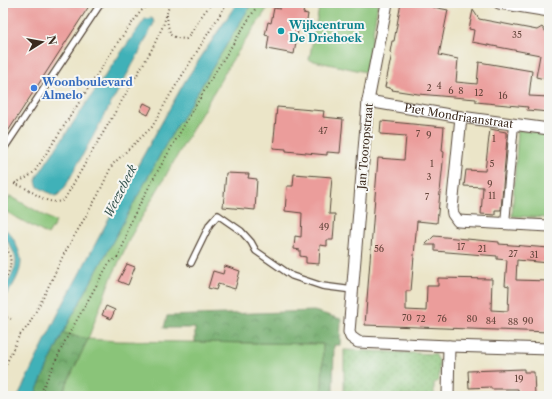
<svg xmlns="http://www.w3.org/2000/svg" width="552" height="399" viewBox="0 0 552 399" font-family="'Libre Caslon Text',serif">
<defs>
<pattern id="forest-crowns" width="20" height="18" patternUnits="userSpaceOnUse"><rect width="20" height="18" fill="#6faa69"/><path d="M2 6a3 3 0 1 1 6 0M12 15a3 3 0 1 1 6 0" fill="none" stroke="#5c8b56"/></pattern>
<pattern id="park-dots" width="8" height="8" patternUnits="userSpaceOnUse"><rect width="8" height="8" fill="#8ac479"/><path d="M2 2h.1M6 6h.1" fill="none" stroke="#729f63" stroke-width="1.8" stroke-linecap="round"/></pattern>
</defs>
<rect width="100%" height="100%" fill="#f6f6f2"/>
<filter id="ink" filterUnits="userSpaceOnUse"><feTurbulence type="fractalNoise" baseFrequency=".025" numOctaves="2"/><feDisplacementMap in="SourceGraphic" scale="8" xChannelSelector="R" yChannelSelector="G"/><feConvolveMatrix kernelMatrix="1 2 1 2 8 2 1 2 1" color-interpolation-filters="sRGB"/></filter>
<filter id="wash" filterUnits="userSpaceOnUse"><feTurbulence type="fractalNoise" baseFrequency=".012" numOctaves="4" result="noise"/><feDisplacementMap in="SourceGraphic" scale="16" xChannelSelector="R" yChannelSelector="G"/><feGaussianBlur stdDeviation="0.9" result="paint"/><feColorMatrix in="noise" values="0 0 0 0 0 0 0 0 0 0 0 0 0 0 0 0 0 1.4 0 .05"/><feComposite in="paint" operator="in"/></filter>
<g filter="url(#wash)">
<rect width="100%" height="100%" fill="#ebe5c8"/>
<g fill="#8ac479" stroke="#62774c">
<path d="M252 3H271L231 62 131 236 109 283 88 339 118 341 323 344 322 396H61L88 339 63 333 166 144Z"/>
<path d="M320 3H378L366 72 309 60Z"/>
<path d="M518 130 549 134V218L512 216Z"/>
<path d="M10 196 56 222 48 235 3 210Z"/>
</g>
<g fill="url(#forest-crowns)" stroke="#556a44">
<path d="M314 311 341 319 340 345H334L333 396H322L323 344 195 342V328H164L167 316Z"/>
<path d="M63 333 88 339 61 396H34Z"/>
</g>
<path fill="url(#park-dots)" stroke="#62774c" d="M344 350 435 354 439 361V380L434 383V396H344Z"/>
<g fill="#40b1b8" stroke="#3e6e6b">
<path d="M237 3H252L166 144 63 333 34 396H18L61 308 129 181 185 81Z"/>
<path d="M151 18 153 19 154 23 140 51 65 187 58 195 55 196 38 187 36 181 38 175C73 123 108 70 145 19Z"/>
<path d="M3 229C9 231 11 235 14 240 17 247 21 254 21 262 21 273 11 291 3 298 3 284 16 275 16 261 15 248 3 239 3 229Z"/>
</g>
<g id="blocks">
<g fill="#eb9d9b">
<path d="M3 3H91L3 139Z"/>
<path d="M281 3H305L303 13 308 14 306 27 299 25 294 54 267 49 269 36 265 35 268 22 271 23 274 8 280 9Z"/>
<path d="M401 3H427L433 4V7L448 10 439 55 458 59 456 82 477 84 479 62 532 71 529 96 549 97V112L527 110 528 107 476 102V99L418 94 392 90 393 89 385 87 392 53 390 52 392 41H394Z"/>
<path d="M473 10 479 19 537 30 542 27 546 32H549V80L536 77 540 55 472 42 474 30 469 29Z"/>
<path d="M144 103 152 107 148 115 140 111Z"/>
<path d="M277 107 324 111 323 117 343 119 340 153 327 152V155L286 151V149L273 148Z"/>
<path d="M381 121 444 127 442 151 444 152 437 223 417 221 411 291H406V310L426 311 427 286H438V278L492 279 491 310 508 311 509 286 505 285 507 260 497 259V256L435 251V245H425L434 236 499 242V244L549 248V263L517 260 516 280 549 281 548 319H549V332L365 325 378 158 404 160 406 136 380 134Z"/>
<path d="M490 129 506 132V138H507L501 210H495V215L481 214 483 187 464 186 466 170 485 171Z"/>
<path d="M226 173 249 174 248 178 257 179 255 210 223 207Z"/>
<path d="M294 174 332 177 329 214H335L333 240H327V246L320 245 319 264 306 263V257L300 256V250L294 249 295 236 301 237 302 213 285 211 287 186H293Z"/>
<path d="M127 264 135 267 128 285 118 281Z"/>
<path d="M225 266 240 271 235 289 218 284 216 290 208 288 213 271 223 274Z"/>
<path d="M106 306 115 310 111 319 102 315Z"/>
<path d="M524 369V372H534L535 396H518V389H491V387L469 388 468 371Z"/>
</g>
</g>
</g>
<g filter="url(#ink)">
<use href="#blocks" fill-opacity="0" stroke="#554638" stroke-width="1"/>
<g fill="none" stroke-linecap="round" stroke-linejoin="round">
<defs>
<g id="service">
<path d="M3 150 101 3"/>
<path d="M191 263 210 224 218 215 241 231 251 242 256 251 292 276 322 286 353 290"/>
</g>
<path id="pedestrian" d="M505 223 514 125"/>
<g id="minor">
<path d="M387 3 368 101 349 332 351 337 358 342 449 346 549 349"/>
<path d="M499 3 549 11"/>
<path id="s1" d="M368 101 461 117 549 129"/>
<path d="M461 117 452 208 453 214 458 221 549 226"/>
<path d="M448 396 449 346"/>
</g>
</defs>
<use href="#service" stroke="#554638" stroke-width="8"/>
<use href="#pedestrian" stroke="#554638" stroke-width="10"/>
<use href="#minor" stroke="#554638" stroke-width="13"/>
<g stroke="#554638" stroke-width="2" stroke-dasharray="1 3" stroke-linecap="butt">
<path d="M167 15 168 26 171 35 177 38 186 39 189 36 203 14 212 3"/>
<path d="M15 183 28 177 35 171 118 42 141 11 151 3"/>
<path d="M14 184C32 187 45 208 64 200L152 49 163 26 170 3"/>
<path d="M3 241C13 258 13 266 3 283"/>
<path d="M3 316 11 319"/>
<path d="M3 371 19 336 28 326 43 298 64 254 98 195 112 165 152 127 170 95 227 3"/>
<path d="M39 396 65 341 109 263 117 258 126 239 128 228 135 213 156 174 214 74 259 3"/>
</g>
<use href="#service" stroke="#fff" stroke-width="5.5"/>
<use href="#pedestrian" stroke="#fff" stroke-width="8"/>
<use href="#minor" stroke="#fff" stroke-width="11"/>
</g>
</g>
<circle fill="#0f9aa8" stroke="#f6f6f2" stroke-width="1.5" cx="281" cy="31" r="4"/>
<circle fill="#3f7fe0" stroke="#f6f6f2" stroke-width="1.5" cx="34" cy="88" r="4"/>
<g text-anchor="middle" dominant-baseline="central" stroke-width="4" stroke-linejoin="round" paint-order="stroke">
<g font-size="9" fill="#67473d">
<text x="517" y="34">35</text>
<text x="439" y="85">4</text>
<text x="429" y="87">2</text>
<text x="451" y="90">6</text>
<text x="461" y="90">8</text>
<text x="479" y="92">12</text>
<text x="503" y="95">16</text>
<text x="323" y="130">47</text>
<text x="418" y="133">7</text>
<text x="429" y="134">9</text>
<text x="494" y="138">1</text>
<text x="432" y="163">1</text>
<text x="492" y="163">5</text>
<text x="429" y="176">3</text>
<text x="490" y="183">9</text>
<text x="492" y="195">11</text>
<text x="427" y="196">7</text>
<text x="324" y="226">49</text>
<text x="461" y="246">17</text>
<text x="379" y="248">56</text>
<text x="482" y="248">21</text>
<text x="513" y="253">27</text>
<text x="534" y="254">31</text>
<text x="407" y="317">70</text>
<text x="421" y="318">72</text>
<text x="442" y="318">76</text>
<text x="472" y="318">80</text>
<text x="491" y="320">84</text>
<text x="528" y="320">90</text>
<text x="513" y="321">88</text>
<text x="519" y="378">19</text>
</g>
<g font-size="11" font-weight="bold" fill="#0d838f" stroke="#f6f6f2" text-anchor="start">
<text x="289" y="25">Wijkcentrum<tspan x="289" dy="13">De Driehoek</tspan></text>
</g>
<g font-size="11" font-weight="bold" fill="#366cbe" stroke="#f6f6f2" text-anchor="start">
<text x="42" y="82">Woonboulevard<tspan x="42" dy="13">Almelo</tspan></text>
</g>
<g font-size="11" fill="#3b2a1e" stroke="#f6f6f2">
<text stroke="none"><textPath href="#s1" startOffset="92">Piet Mondriaanstraat</textPath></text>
<text transform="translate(365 146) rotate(-85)">Jan Tooropstraat</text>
</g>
<g font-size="12" font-style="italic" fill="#3d5954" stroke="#f6f6f2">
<text transform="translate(120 191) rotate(-63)">Weezebeek</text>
</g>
</g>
<rect width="552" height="399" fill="none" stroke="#f6f6f2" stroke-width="16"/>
<g transform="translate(42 42) rotate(79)" stroke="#f6f6f2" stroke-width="3" paint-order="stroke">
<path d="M0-3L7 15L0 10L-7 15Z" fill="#3b2a1e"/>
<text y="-6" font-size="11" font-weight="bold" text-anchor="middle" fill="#3b2a1e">N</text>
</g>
</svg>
